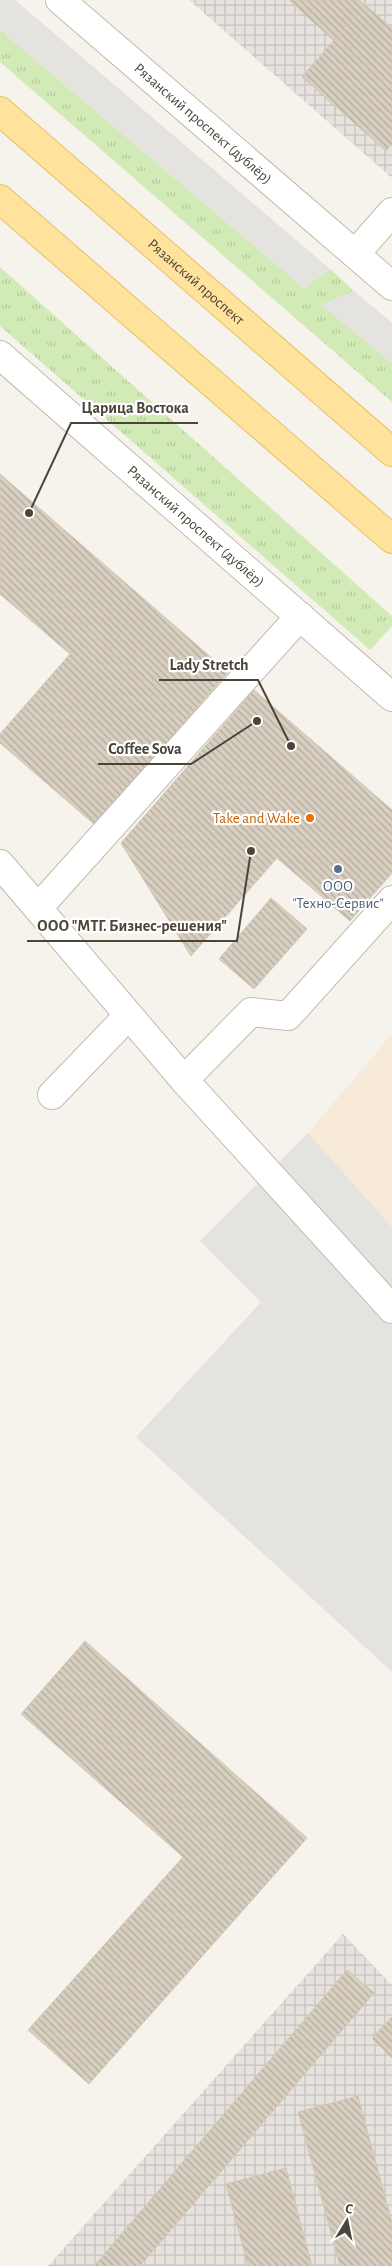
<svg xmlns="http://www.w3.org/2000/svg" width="392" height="2266" viewBox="0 0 392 2266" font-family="'Alegreya Sans',sans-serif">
<defs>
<pattern id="industrial-grid" width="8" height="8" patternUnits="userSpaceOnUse" patternTransform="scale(1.25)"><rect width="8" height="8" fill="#e6e2dd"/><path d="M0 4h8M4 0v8" fill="none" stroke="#c7c3be"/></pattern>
<pattern id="grass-tufts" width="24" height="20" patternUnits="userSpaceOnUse" patternTransform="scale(1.25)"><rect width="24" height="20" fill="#d2eab5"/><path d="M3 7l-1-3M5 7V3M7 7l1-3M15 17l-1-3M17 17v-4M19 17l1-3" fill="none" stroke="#b6ca9c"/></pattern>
<pattern id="building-back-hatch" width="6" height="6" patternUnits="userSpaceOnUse" patternTransform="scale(1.25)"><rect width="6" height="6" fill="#d8cfc1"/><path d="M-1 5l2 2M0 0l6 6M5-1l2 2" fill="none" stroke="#b1aa9e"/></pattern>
</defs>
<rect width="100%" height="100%" fill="#f6f3ec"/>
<path fill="#f7ead8" d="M392 1034V1227L308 1133Z"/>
<g fill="url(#industrial-grid)">
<path d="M189 0H392V178Z"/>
<path d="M343 1934 392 1985V2266H48Z"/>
</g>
<g fill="url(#grass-tufts)">
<path d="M0 30 304 288 330 269 354 291 322 305 392 363V402L0 62Z"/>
<path d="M0 267 392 616V626L370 650 0 326Z"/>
</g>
<g fill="#e5e3e0">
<path d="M0 0H15L330 269 304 288 0 30Z"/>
<path d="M354 291 392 323V363L321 305Z"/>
<path d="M308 1133 392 1227V1672L136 1437 261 1302 200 1241Z"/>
</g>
<g fill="url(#building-back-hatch)" stroke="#d3c7b4">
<path d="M289 0H359L365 5 334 41Z"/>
<path d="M365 5 392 28V144L386 151 302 77Z"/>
<path d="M0 474 228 672 95 825 0 743V734L70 654 0 594Z"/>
<path d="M254 690 392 810V873L350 921 277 858 191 956 121 843Z"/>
<path d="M271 898 307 929 254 989 219 959Z"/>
<path d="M85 1641 307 1838 89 2084 28 2030 183 1857 21 1714Z"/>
<path d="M347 1970 374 1993 140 2266H94Z"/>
<path d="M392 2017V2058L372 2038Z"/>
<path d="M358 2096 392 2223V2266H340L298 2112Z"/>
<path d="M286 2168 312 2266H248L226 2184Z"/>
</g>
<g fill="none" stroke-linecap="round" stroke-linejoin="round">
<defs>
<g id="minor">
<path id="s1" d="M60 0 392 286"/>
<path d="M356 253 392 212"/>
<path id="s2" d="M0 355 392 697"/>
<path d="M0 864 184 1080 392 1309"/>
<path d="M38 908 300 616"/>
<path d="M184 1080 251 1012 288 1016 392 900"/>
<path d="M52 1095 128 1016"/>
</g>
<g id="major">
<path id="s3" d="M0 111 392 452"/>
<path d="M0 199 392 539"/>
</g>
</defs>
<use href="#minor" stroke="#c2bbae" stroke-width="30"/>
<use href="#major" stroke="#e6c16a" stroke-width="30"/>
<use href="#minor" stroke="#fff" stroke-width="28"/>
<use href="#major" stroke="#ffe39c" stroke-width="28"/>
</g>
<circle fill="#e8710a" stroke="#fff" stroke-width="2" cx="310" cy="818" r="5"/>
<circle fill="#5c6f8a" stroke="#fff" stroke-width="2" cx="338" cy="869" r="5"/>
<g text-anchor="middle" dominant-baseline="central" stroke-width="4.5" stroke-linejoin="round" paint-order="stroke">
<g font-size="15" fill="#4b4439" stroke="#fff">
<text stroke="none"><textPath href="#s1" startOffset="189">Рязанский проспект (дублёр)</textPath></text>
<text stroke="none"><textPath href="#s3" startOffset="260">Рязанский проспект</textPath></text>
<text stroke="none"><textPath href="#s2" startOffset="260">Рязанский проспект (дублёр)</textPath></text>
</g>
<g font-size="15" fill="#c56008" stroke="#fff" text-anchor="end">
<text x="300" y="818">Take and Wake</text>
</g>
<g font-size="15" fill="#4e5e75" stroke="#fff">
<text x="338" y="886">ООО<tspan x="338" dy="17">"Техно-Сервис"</tspan></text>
</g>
</g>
<path fill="none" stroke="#4b4439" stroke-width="2" d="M29 513L71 423H198M291 746L258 680H159M257 721L191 764H98M251 851L237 941H27"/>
<g fill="#4b4439" stroke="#fff" stroke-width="2">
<circle cx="29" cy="513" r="5"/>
<circle cx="291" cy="746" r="5"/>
<circle cx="257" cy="721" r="5"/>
<circle cx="251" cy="851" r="5"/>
</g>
<g font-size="16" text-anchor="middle" font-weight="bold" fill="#4b4439" stroke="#fff" stroke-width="4.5" stroke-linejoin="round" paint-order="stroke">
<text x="135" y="413">Царица Востока</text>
<text x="209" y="670">Lady Stretch</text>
<text x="145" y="754">Coffee Sova</text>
<text x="132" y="931">ООО "МТГ. Бизнес-решения"</text>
</g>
<g transform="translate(347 2221) rotate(10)" stroke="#ffffff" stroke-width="4" paint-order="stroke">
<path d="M0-4L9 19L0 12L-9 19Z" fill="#4b4439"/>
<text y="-8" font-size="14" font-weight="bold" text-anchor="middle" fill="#4b4439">С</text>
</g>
</svg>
